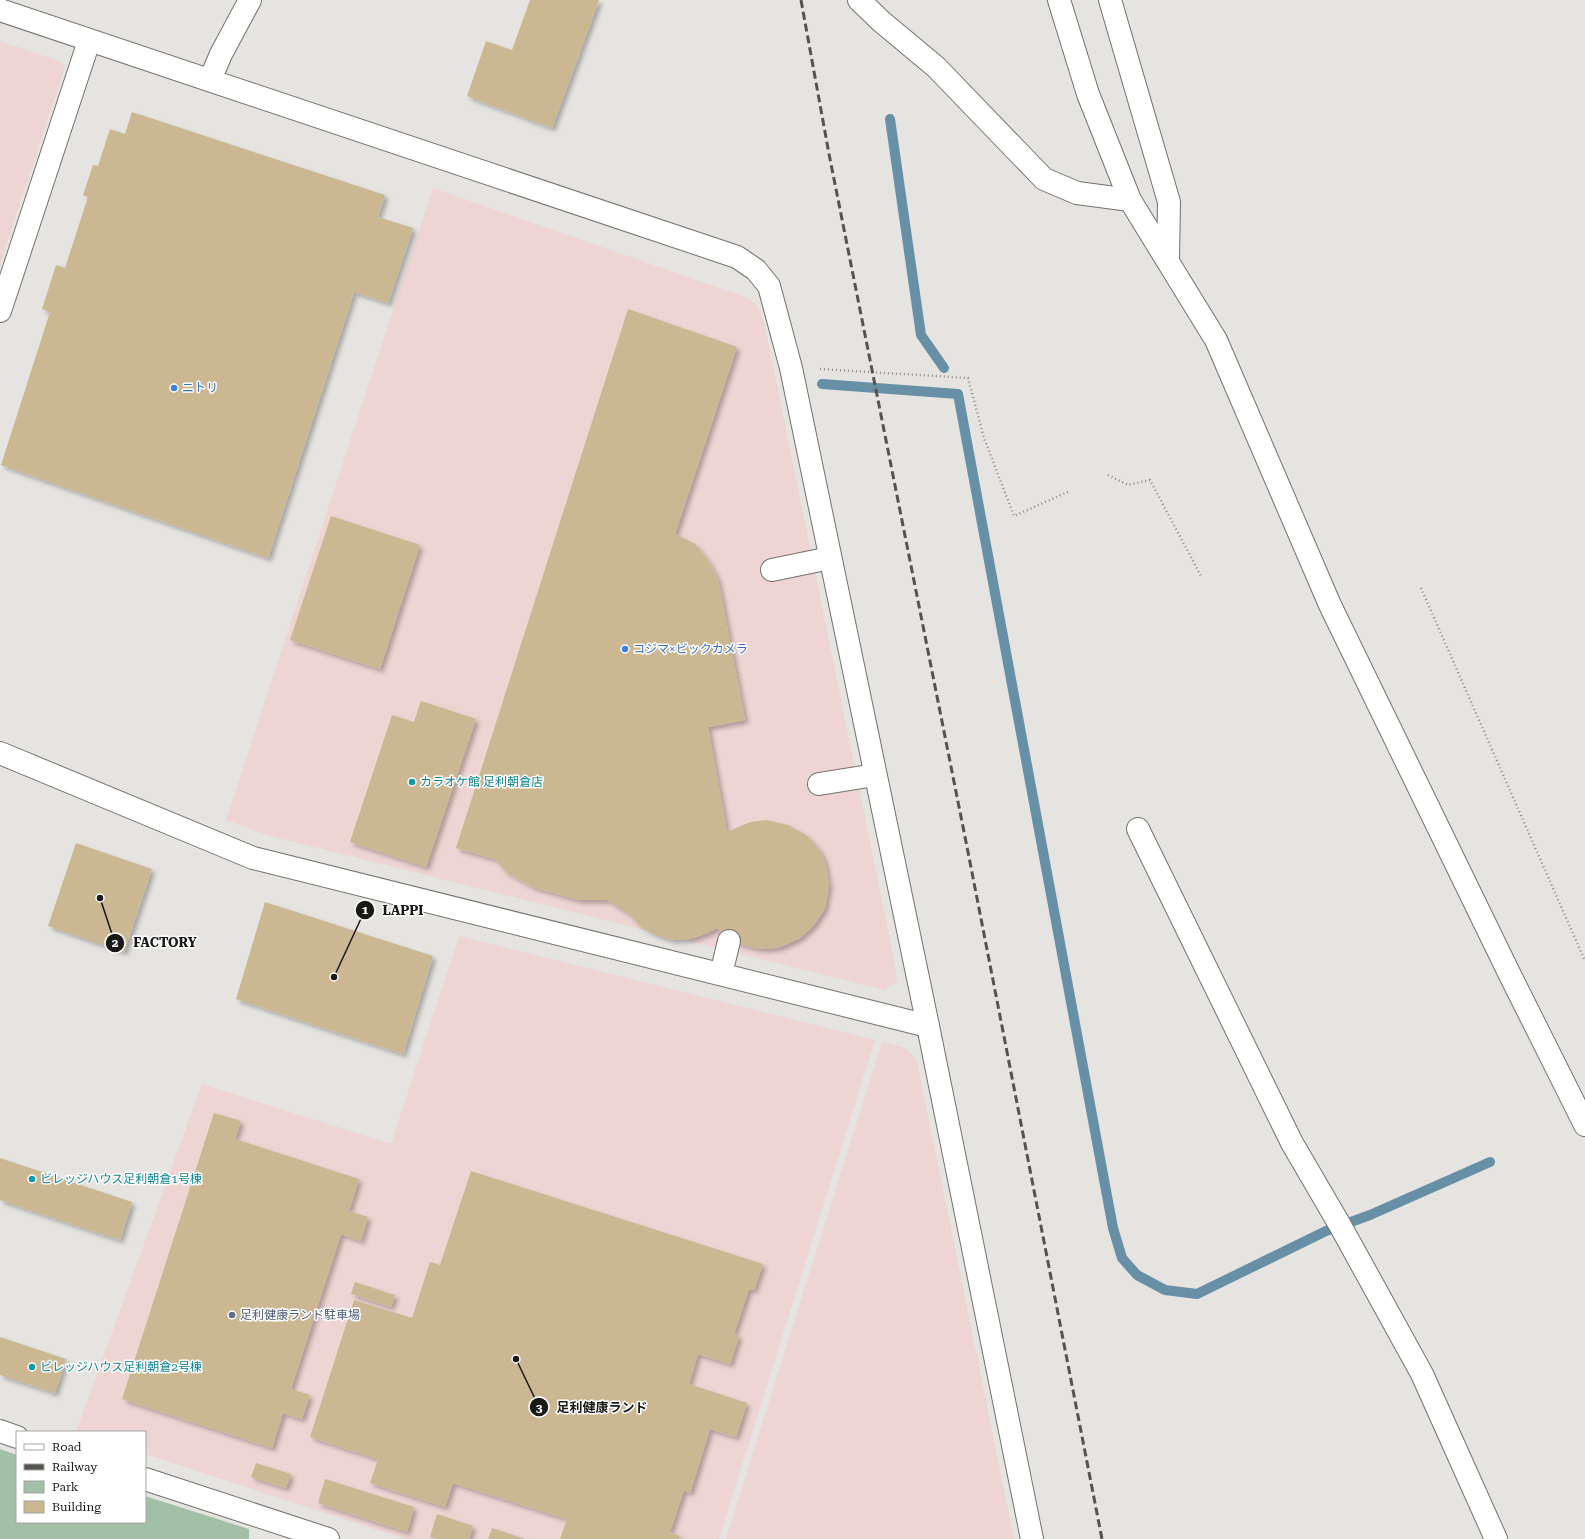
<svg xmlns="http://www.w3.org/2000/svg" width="1585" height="1539" viewBox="0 0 1585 1539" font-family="'Roboto Serif','Noto Sans JP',serif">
<defs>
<filter id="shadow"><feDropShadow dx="3.5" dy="3.5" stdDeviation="2" flood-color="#0004"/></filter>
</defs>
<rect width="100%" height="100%" fill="#e6e4e0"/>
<g fill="#eed4d2">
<path d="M0 41 59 61 65 67 0 264Z"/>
<path d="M433 188 748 298 756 305 763 317 894 960 897 982 884 990 270 836 226 820Z"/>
<path d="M459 936 875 1040 719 1539H405L145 1454V1432H76L202 1084 391 1144Z"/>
<path d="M882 1042 903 1047 911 1053 917 1062 1014 1539H726Z"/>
</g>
<path fill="#a2bfa7" d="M0 1449 17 1455V1522H145V1496L249 1529V1539H0Z"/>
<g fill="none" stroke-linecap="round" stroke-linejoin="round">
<g stroke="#6790a7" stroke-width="10">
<path d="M890 119 921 335 944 368"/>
<path d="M822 384 958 394 1113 1228 1122 1258 1137 1275 1165 1290 1197 1294 1326 1231 1370 1215 1490 1162"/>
</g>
</g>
<g fill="#cbb892" filter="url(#shadow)">
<path d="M530 0H599L552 128 467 96 486 41 512 50Z"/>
<path d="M132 112 385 195 378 217 413 228 388 303 354 292 268 558 1 465 50 312 42 309 56 265 65 268 88 197 83 195 93 165 98 166 110 129 125 134Z"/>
<path d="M628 309 737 347 675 534 695 544 708 560 718 579 745 720 708 727 727 832 750 822 767 820 788 825 806 835 814 843 821 852 826 866 829 886 825 908 814 925 800 938 780 947 767 949 754 948 738 943 728 938 717 928 707 933 690 939 672 940 654 934 640 926 629 914 607 900H579L533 887 506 872 495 859 456 848Z"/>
<path d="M331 516 420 545 380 669 290 640Z"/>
<path d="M421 701 476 719 426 867 350 842 392 715 414 722Z"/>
<path d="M76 843 152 869 124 952 48 926Z"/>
<path d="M265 902 433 956 403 1054 236 999Z"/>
<path d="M214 1113 241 1121 235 1139 359 1179 349 1211 368 1217 361 1241 341 1234 291 1389 310 1395 302 1419 283 1413 272 1448 122 1399Z"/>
<path d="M0 1158 132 1202 120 1240 0 1200Z"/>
<path d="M471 1171 763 1264 754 1290 749 1289 734 1334 739 1336 730 1364 698 1354 689 1384 747 1403 736 1437 710 1429 690 1493 684 1490 670 1532 680 1536 679 1539H560L567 1519 453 1483 445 1507 370 1483 378 1459 310 1437 354 1300 412 1318 430 1262 440 1265Z"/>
<path d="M355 1282 395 1295 391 1307 351 1294Z"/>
<path d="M0 1337 66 1359 55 1393 0 1375Z"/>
<path d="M256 1463 291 1474 286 1488 251 1477Z"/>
<path d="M325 1479 414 1507 407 1532 318 1503Z"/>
<path d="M437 1514 473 1526 469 1539H437L430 1537Z"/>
<path d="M492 1528 525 1539H488Z"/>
</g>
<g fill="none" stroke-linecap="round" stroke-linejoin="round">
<defs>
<g id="minor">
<path d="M859 0 882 22 936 67 1044 179 1077 193 1130 200"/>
<path d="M1059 0 1088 94 1130 200 1216 340 1330 605 1510 975 1585 1125"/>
<path d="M1110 0 1169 202 1168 261"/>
<path d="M0 10 737 257 756 270 769 286 791 368 928 1026 1032 1539"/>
<path d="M210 80 221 54 250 0"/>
<path d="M0 311 89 41"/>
<path d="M772 570 830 558"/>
<path d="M0 753 253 858 928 1026"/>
<path d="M819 784 875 775"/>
<path d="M1138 829 1292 1143 1341 1227 1422 1374 1496 1539"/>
<path d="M721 974 729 941"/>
<path d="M0 1431 17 1437"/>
<path d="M145 1479 328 1539"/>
</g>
</defs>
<use href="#minor" stroke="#73716d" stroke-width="24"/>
<g stroke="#8e8d8a" stroke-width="2.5" stroke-dasharray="1 3" stroke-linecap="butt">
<path d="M820 369 968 378 984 438 1014 516 1070 491"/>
<path d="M1108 475 1128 485 1150 480 1201 576"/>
<path d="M1421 588 1585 961"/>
</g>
<use href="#minor" stroke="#fff" stroke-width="22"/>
<path stroke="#545350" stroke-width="3" stroke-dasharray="8 4" stroke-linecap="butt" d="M801 0 829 154 968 852 1102 1539"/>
</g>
<g fill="#3f7fe0" stroke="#fff" stroke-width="1.5">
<circle cx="174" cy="388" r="4"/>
<circle cx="625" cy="649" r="4"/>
</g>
<g fill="#0f9aa8" stroke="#fff" stroke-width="1.5">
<circle cx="412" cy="782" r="4"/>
<circle cx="32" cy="1179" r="4"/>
<circle cx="32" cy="1367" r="4"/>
</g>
<circle fill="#5c6f8a" stroke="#fff" stroke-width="1.5" cx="232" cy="1315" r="4"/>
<g text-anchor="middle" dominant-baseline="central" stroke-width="3" stroke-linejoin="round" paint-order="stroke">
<g font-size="12" fill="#366cbe" stroke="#fff" text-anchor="start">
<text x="182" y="388">ニトリ</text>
<text x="633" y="649">コジマ×ビックカメラ</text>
</g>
<g font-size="12" fill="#0d838f" stroke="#fff" text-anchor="start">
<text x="420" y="782">カラオケ館 足利朝倉店</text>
<text x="40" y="1179">ビレッジハウス足利朝倉1号棟</text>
<text x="40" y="1367">ビレッジハウス足利朝倉2号棟</text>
</g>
<g font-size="12" fill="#4e5e75" stroke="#fff" text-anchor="start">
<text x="240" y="1315">足利健康ランド駐車場</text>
</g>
</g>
<path fill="none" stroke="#191917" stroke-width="1.5" d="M334 977L365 910M100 898L115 943M516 1359L539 1407"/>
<g fill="#191917" stroke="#fff" stroke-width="1.5">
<circle cx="334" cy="977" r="4"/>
<circle cx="100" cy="898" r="4"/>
<circle cx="516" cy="1359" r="4"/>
<circle cx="365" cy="910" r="10"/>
<circle cx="115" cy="943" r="10"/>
<circle cx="539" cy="1407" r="10"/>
</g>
<g font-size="12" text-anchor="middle" font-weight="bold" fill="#fff">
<text x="365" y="914">1</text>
<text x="115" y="947">2</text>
<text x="539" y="1412">3</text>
</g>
<g font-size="13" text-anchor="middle" font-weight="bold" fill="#191917" stroke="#fff" stroke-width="3" stroke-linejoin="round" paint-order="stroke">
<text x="403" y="915">LAPPI</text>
<text x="165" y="947">FACTORY</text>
<text x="602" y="1412">足利健康ランド</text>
</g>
<rect x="16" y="1431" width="130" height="92" fill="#ffffff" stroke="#a3a3a2"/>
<rect x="24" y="1444" width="20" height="6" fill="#ffffff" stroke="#a3a3a2"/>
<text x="52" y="1451" font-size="12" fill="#191917">Road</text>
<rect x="24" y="1464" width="20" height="6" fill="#545350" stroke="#a3a3a2"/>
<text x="52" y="1471" font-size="12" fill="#191917">Railway</text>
<rect x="24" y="1481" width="20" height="12" fill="#a2bfa7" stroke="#a3a3a2"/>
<text x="52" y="1491" font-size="12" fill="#191917">Park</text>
<rect x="24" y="1501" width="20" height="12" fill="#cbb892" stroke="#a3a3a2"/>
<text x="52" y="1511" font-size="12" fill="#191917">Building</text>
</svg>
